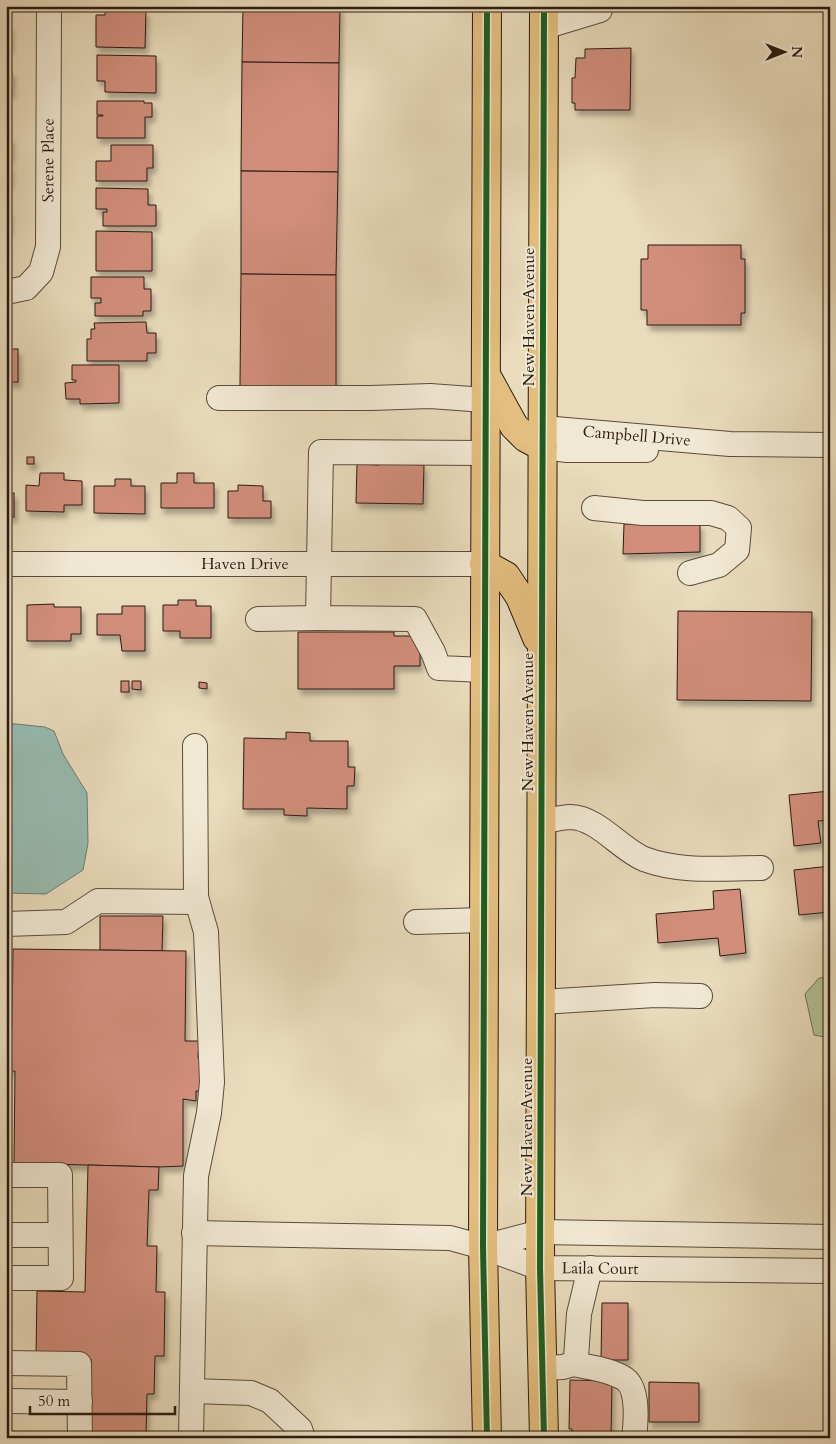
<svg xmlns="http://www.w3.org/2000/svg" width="836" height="1444" viewBox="0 0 836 1444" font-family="Cardo,serif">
<defs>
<filter id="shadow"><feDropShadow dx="3" dy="5.5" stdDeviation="2.5" flood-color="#0004"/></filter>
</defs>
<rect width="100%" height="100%" fill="#e9dbbc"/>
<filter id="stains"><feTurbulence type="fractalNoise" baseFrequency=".004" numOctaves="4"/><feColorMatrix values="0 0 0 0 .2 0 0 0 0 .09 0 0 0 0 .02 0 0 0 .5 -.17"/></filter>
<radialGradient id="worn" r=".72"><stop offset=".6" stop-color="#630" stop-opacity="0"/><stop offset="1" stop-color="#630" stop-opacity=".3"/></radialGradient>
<path fill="#b0c196" stroke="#6d6e54" d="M830 977V1038L814 1035 805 994 819 978Z"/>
<path fill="#97bbb1" stroke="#6b7b71" d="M6 723 45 727 54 731 63 754 87 793 88 843 83 870 46 894 6 893Z"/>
<g fill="#d18e7c" stroke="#2a1b11" filter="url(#shadow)">
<path d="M243 6H340L339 63 242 62Z"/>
<path d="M105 11H146L145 48 96 47V15H105Z"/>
<rect x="6" y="26" width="4" height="21"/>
<path d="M631 48 630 110H575V103H572V78H575L576 58H585V49Z"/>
<path d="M97 55 156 56V93L105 92V81H97Z"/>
<path d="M242 62 339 63 338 172 241 171Z"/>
<path d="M6 71H12L11 93 6 92Z"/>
<path d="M97 101H144V103H152V117H145V138H97V116H103V115H97Z"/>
<rect x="6" y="137" width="5" height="21"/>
<path d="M111 145H153V168H147V181H96V161H111Z"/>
<path d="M6 164H10L9 185H6Z"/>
<path d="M241 171 338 172 336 275 241 274Z"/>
<path d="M96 188 148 189V205H156V226H103V212H107V209H96Z"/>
<rect x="6" y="210" width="3" height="20"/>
<path d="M96 231 152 232V271H96Z"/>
<path d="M648 245H741V259H745V313H741V325H647V310H641V259H648Z"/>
<path d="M241 274 336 275V387L240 386Z"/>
<path d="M91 277H144V289H151V311H143V316H95V303H101V298H91Z"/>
<path d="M146 322 147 333H156V353H147V361H87V339H91V329H95L94 323Z"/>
<rect x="6" y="349" width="12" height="33"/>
<path d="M72 365H119V403L80 404V399H66L65 383 76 382V380H72Z"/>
<rect x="27" y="457" width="7" height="7"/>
<path d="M379 460 400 464 424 465 423 504 356 503 357 464 379 465Z"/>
<path d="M40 473H64V480L82 481V505H64V512L26 511V485L39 486Z"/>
<path d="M177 473H194V483H214V508H161V483H177Z"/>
<path d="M115 479H131V486H145V514L94 513V486H115Z"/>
<path d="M238 485 263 486V501H271V518H228V491H238Z"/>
<rect x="6" y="493" width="8" height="24"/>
<path d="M624 524H700V552L623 554Z"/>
<path d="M178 600H196V606H211V638H180V631H163V605H178Z"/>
<path d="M54 604V607H81V634H71V641H27V605Z"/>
<path d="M122 606H145V651H122L120 635H97V614H122Z"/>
<path d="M678 611 812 612 811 701 677 700Z"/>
<path d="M298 632H394V636H420V666H394V689H298Z"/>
<rect x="121" y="681" width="8" height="11"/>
<path d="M132 681H141V690L132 689Z"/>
<path d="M199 682 207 683V689L199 688Z"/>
<path d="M286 732 310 733V741H348V767H355L354 786H347V809L307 808V816L284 815V809H243L244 738 286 739Z"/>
<path d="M830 791V820L818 821 821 843 794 846 789 795Z"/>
<path d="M830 866V912L799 915 794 870Z"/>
<path d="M740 889 746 953 720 956 718 938 658 943 656 914 714 909 713 891Z"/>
<path d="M100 916H163L162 951 100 950Z"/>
<path d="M13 949 186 951 185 1041H199L198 1058H203L202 1091H196V1101L183 1099V1166L159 1167 14 1163 15 1071H6V1030H12Z"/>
<path d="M88 1165 159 1167 158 1190H149L147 1246H157L156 1292H165L164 1356H155L154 1394H147L146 1434H156V1438H89L91 1359 36 1358 37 1291 85 1292Z"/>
<path d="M602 1303H628V1360H601Z"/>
<path d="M570 1380 612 1381 611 1438H572V1429H569Z"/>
<path d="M649 1382 699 1383V1422H649Z"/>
</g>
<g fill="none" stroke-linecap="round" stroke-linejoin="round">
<defs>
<g id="minor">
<path d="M544 27 600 10V6"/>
<path id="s1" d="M6 292 26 288 41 272 48 247 49 6"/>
<path d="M219 398H371L430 396 485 400"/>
<path id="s2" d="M543 428 730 444 830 445"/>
<path d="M543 447 567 450H646"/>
<path d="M594 508 643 513H711L728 518 739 528 737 550 719 565 690 573"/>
<path id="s3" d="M6 564H484"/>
<path d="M258 619 318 618"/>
<path d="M484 670 439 668 433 652 415 619 318 618 321 452 485 453"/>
<path d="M541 822C550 820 562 817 571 817 598 818 620 849 644 859 681 873 722 868 761 868"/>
<path d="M416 922 484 920"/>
<path d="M6 924 66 922 98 901 197 902"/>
<path d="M541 1002 655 995 700 996"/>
<path d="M6 1175H60L61 1278H6"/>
<path id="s4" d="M194 1233 450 1238 483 1247 540 1268 830 1271"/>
<path d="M6 1235H60"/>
<path d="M483 1247 540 1232 830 1237"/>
<path d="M6 1363 79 1364 80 1438"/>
<path d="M573 1364C589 1367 611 1370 625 1379 639 1389 636 1422 634 1438"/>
<path d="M542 1368 563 1367 573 1364 576 1358 579 1314 590 1268"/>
<path d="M192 1391 251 1393 270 1401 300 1429 303 1438"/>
<path d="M6 1401 80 1402"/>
<path d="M191 1438 196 1176 209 1113 212 1082 206 932 196 897 195 746"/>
</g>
<g id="major">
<path d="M487 6 483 1247 487 1438"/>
<path d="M486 375 514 426 526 438 543 447"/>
<path d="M484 564 506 576 520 597 537 638"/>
<path d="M544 1438 540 1268 544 6"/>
</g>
</defs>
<use href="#minor" stroke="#5a4b3c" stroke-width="26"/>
<use href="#major" stroke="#2a1b11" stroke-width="30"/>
<use href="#minor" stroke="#f1e8d3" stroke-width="24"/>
<use href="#major" stroke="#e4be7e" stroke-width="28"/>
<defs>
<g id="cycleway">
<path d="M487 6 483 1247 487 1438"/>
<path d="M544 1438 540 1268 544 6"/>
</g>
</defs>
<use href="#cycleway" stroke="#f1e8d3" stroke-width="9"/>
<use href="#cycleway" stroke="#1b5e20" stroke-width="6"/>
</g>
<g text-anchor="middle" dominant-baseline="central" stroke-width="4" stroke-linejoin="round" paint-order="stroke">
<g font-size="16" fill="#2a1b11" stroke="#f1e8d3">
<text stroke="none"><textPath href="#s1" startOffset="155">Serene Place</textPath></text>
<text transform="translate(529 317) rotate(-90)">New Haven Avenue</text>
<text stroke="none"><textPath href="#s2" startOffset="94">Campbell Drive</textPath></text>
<text stroke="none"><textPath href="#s3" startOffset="239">Haven Drive</textPath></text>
<text transform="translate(528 722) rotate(-90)">New Haven Avenue</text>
<text transform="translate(527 1127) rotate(-90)">New Haven Avenue</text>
<text stroke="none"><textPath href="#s4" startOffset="411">Laila Court</textPath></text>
</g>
</g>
<rect width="836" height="1444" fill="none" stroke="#e9dbbc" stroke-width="25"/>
<rect x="8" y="8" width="821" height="1429" fill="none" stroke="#2a1b11" stroke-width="2.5"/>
<rect x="12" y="12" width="811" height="1419" fill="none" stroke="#2a1b11"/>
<g transform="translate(784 52) rotate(90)" stroke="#f1e8d3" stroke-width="4" paint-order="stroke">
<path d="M0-4L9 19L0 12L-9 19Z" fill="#2a1b11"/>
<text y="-8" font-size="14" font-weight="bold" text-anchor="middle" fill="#2a1b11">N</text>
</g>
<path d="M30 1406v8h145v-8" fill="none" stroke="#2a1b11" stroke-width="2.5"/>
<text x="38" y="1406" font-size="15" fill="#2a1b11" stroke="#f1e8d3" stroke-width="4" paint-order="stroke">50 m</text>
<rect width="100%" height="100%" filter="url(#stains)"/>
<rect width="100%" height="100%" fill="url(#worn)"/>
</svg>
